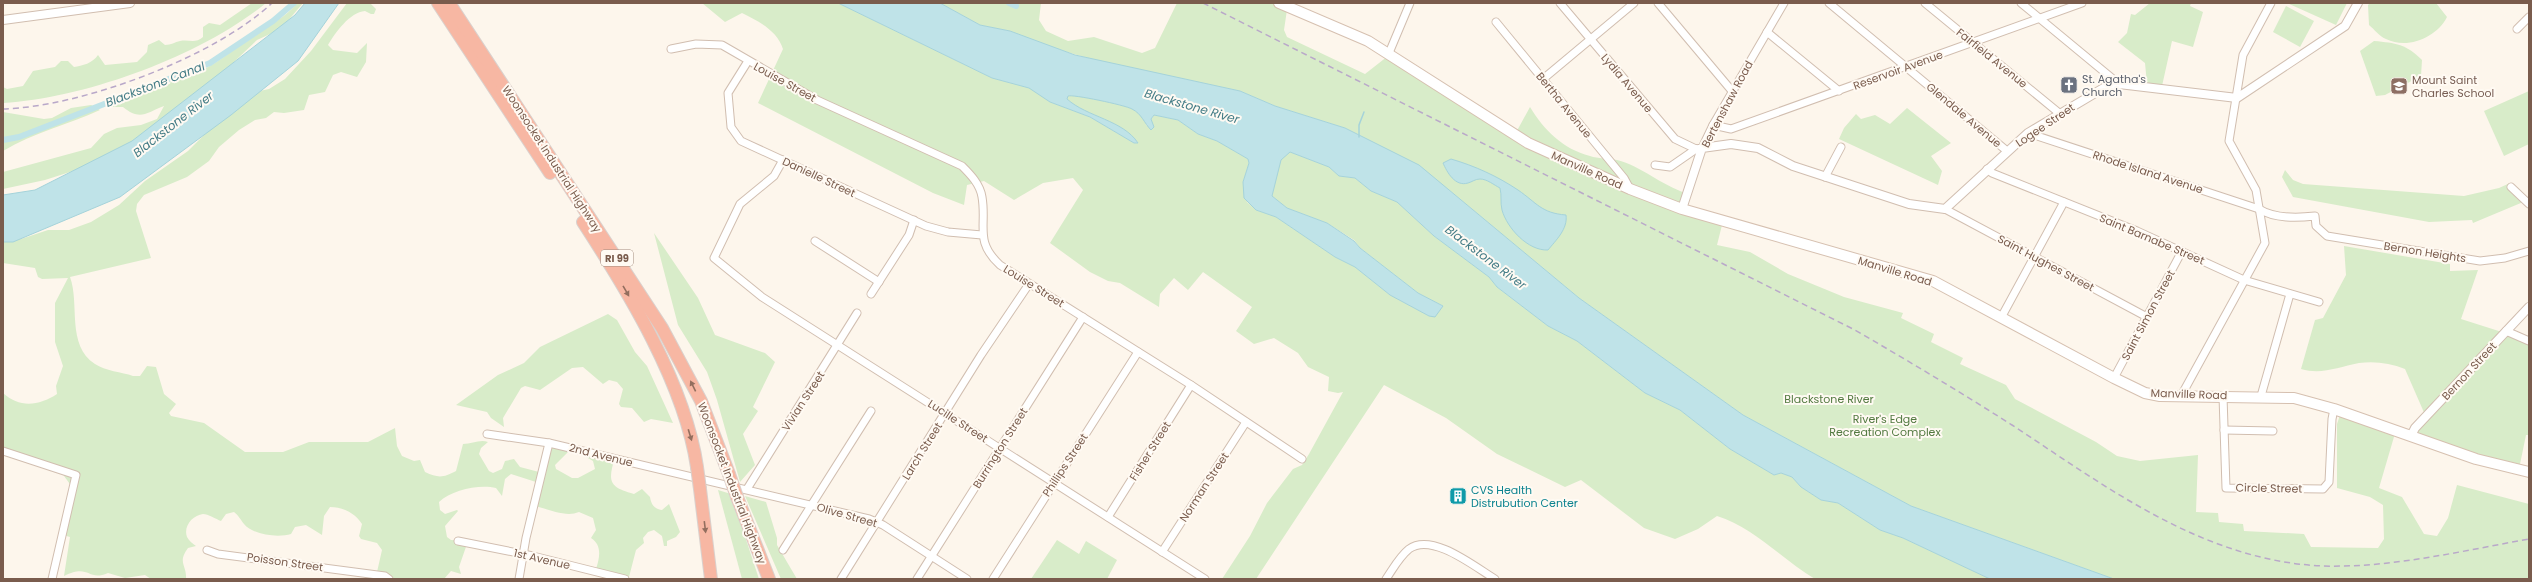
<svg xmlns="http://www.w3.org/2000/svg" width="2532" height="582" viewBox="0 0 2532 582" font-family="Poppins,sans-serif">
<rect width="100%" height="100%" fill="#fdf6ec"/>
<g fill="#d8ecc9" fill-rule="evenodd">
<path d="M252 3H266C201 56 86 98 3 103V87L7 89 23 86 33 71 55 67 61 61H68L74 67C82 66 93 63 98 55L105 65 137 62 147 52 148 45 159 40 165 45C171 45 175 42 180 41 189 39 195 44 203 37V27L209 23 220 25Z"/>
<path d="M297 3H303L281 29 257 40 175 118 98 163 45 180 3 189V172L91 148 104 134 117 128 141 125 157 119 164 106C146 113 140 121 123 107H109C125 92 148 85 170 84L172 77C201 78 226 55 248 39 264 27 285 19 297 3Z"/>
<path d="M347 3H370L376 9 374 14H371L365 11C350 12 335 33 328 45L333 50 357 53 367 43 366 62 357 77 341 72 333 75 325 92 309 95 304 110 284 113 274 112 266 118 255 120 239 130 219 147 209 161 187 177 144 195 137 204 136 211 151 258 70 277C80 304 66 345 95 364 105 371 122 372 133 376H140L147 366 156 367 164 394 176 404 169 413 171 416 204 423 245 452H283L309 442H368L395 428 397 446 402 456 414 461 420 460 425 472C438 478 443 478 456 471L463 444C472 444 480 439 488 442L481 448 479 454 489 471 493 473 502 469 505 461 514 459 520 467 539 472 546 444 615 457C608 481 608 487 634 494L642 489 650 497C651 504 654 509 662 510L669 504 680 532 676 537 667 541V546H664L662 536 654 530 648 532 643 538 644 543 636 550 629 577 596 569C600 557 602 545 591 538L596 530 593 518 579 512C565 518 546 508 531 505L536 482 511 474 505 479 502 496 496 488C479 484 452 490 439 502L440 510 445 514 457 510 458 511 445 526 447 537 451 540 468 541 459 567 461 574 451 571 444 579H393L377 572 382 550 377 543 361 539 359 536 362 524C355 513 343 507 330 507L324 516 322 535 306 525 295 527 291 534C278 538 253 535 244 524 240 519 239 516 234 512L226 514 221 521C216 519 208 514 203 514 193 515 183 526 187 537 189 541 193 544 196 546L188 548C177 563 187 565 186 579H151L145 575 125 578 108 573C87 582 90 563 64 576L70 537 63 535 72 487 59 469 3 451V393C19 408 39 406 57 394L56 386 63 366 55 342V303L68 278 42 279 38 277 35 268 3 263V235L21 239 48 230H69L91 222 119 205 145 181 188 151 212 127 255 92 269 89 285 79 311 51ZM568 452 581 454 593 461 595 469 578 478H572L556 469 555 465Z"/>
<path d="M702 3H838L992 78 1030 88 1050 102 1090 117 1134 143 1116 125 1077 108 1067 99 1068 96C1074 92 1122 105 1131 108 1139 111 1144 119 1147 126L1154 115 1178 120 1198 134 1217 141 1248 159 1249 163 1243 182 1247 202 1256 210 1276 217 1335 257 1355 267 1390 295 1429 316 1443 306 1418 293 1360 248 1354 240 1327 223 1287 208 1272 196 1281 159 1290 152 1329 167 1339 176 1355 178 1371 191 1397 202 1434 236 1489 277 1497 287 1548 326 1577 341 1645 393 1680 410 1730 449 1774 475 1781 473 1792 477 1801 487 1821 500 1838 503 1880 530 1903 538 1990 579H1815C1782 559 1753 527 1717 516L1698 529 1675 539 1644 528 1581 480 1565 487 1497 454 1446 418 1384 385 1256 579H1222L1250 536 1267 503 1293 469 1302 465 1309 454 1343 392 1338 393 1328 391 1329 377 1308 367 1298 353 1274 338 1254 344 1236 331 1252 307 1203 272 1188 290 1174 278 1160 294 1159 307 1120 283 1108 281 1090 272 1050 243 1083 190 1073 178 1043 183 1014 200 984 181 967 185 964 205 933 193 758 103 783 49C777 30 758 21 742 13L725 22Z"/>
<path d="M940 3H1041L1039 20 1046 31 1068 41 1094 37 1142 53 1155 48 1177 3H1288L1284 30 1287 37 1365 74 1388 56 1513 138 1530 107C1544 130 1563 149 1590 156 1598 159 1608 158 1617 160 1641 166 1661 185 1686 193L1681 207 1723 221 1717 245 1750 252 1788 274 1844 297 1903 313 1901 318 1934 334 1931 342 1963 358 1960 364 2006 385 2015 399 2096 442 2117 456 2140 461 2198 455 2196 512 2218 513 2219 522 2243 524 2244 531 2304 534 2311 547 2378 548 2384 539 2383 505 2370 497 2337 488V424L2341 412 2396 430 2379 488 2402 497 2424 534 2437 536 2448 518 2457 485 2529 504V579H2114L1911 506 1743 415 1579 298 1450 191 1376 144 1345 128 1275 106 1240 91 1105 63 1046 46 1010 31 980 25Z"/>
<path d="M2150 3H2191L2190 6 2203 12 2193 47 2172 41 2162 86 2147 84 2145 63 2118 42 2127 33 2131 14 2135 15Z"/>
<path d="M2287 3H2347L2336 25Z"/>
<path d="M2370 3H2436L2447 17C2437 37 2408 50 2386 39 2380 37 2374 29 2369 25L2368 5Z"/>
<path d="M2286 6 2314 21 2300 47 2273 32Z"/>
<path d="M2374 41C2396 43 2406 44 2422 60L2421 76 2385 95 2376 96 2360 51Z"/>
<path d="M2529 91V144L2504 156 2484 111Z"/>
<path d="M91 105 100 110C68 125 34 132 3 151V112L44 119 52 118 71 108Z"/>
<path d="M1907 108 1951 143 1931 156 1942 171 1938 185 1839 139 1844 128 1856 114 1861 119 1875 115 1890 124Z"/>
<path d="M2285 170 2293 180 2303 184 2464 196 2499 188 2510 183 2528 200 2473 223 2472 220 2429 222 2293 197 2282 177Z"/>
<path d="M654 233 698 298 715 335 765 353 775 362 753 407 758 411 743 434 755 465 740 482 717 400 707 372 678 325Z"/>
<path d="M2344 246 2450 264V271L2478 270 2461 319 2505 333 2529 345V435H2526L2519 469 2412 435 2426 417 2405 369C2390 363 2375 361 2359 363 2338 367 2322 375 2301 369L2315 320 2323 318 2346 275Z"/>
<path d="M608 314 617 320 635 352 647 366 673 423 651 419 644 422 632 408 621 407 619 404 623 389 617 382 609 380 603 384 583 367 572 368 540 390 525 386 521 388 503 418 504 427 491 418 487 412 456 405 498 375 524 363 540 347Z"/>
<path d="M718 490 731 494 759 579H742Z"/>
<path d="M745 496 766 502 777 538V545L797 579H781Z"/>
<path d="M1057 540 1079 554 1086 541 1117 560 1107 579H1031Z"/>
</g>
<g fill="#bfe3e8" stroke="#a5d3da">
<path d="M305 3H339L298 61 231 115 120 197 13 242H3V195L35 190 132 141 295 15Z"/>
<path d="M838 3H940L980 25 1010 31 1075 55 1240 91 1275 106 1345 128 1419 165 1579 298 1743 415 1911 506 2114 579H1990L1903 538 1880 530 1838 503 1821 500 1801 487 1792 477 1781 473 1774 475 1730 449 1680 410 1645 393 1577 341 1548 326 1497 287 1489 277 1434 236 1397 202 1371 191 1355 178 1339 176 1329 167 1290 152 1281 160 1272 196 1287 208 1327 223 1354 241 1360 248 1418 293 1443 306 1435 317 1429 316 1390 295 1355 267 1335 257 1276 217 1256 210 1244 198 1243 182 1249 163 1248 159 1217 141 1198 134 1178 120 1154 115 1151 119 1154 127 1151 130C1144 123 1142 114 1132 109 1125 105 1072 94 1068 96L1067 99C1087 117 1123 120 1138 143H1134L1090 117 1050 102 1029 88 992 78Z"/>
<path d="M1451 159C1475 166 1497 176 1518 190 1537 203 1541 213 1566 215 1568 229 1556 240 1548 250 1528 251 1507 228 1502 210 1500 202 1502 196 1500 188 1494 185 1487 179 1480 179 1475 179 1472 182 1468 183 1455 187 1447 172 1443 163Z"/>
</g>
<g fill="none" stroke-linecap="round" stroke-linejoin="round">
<path stroke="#a5d3da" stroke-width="1.5" d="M1359 137V125L1364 112"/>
<g stroke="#bfe3e8" stroke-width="6">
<path d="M1009 3 1016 6"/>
<path d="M3 140 19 137 210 63 273 21 294 3"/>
</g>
<defs>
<g id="minor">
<path d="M1560 3 1675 139 1696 149 1702 148 1713 125 1784 3"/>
<path d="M1658 3 1732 91"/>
<path d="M1829 3 2007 151"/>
<path d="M1925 3 2059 113"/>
<path d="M2021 3 2119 84"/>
<path d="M1496 22 1624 178 1630 189"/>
<path d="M2517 29 2529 17"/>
<path d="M1767 32 1839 91"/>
<path d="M671 49 696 44 722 45 817 100 962 166C970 174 980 184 982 197 987 226 974 241 1000 265L1191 385 1302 459"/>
<path d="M1389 53 1410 3"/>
<path d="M748 61 728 93 731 127 741 141 926 226 948 232 982 235"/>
<path d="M1543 79 1634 3"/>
<path d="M1713 125 1731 129 2082 3"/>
<path d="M2028 133 2259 209C2275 219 2297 218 2315 216L2316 226 2327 236 2480 261 2505 258 2529 251"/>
<path d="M783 160 774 176 740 204 714 258 762 297 1205 579"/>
<path d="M1655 165 1670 167 1696 149"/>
<path d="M1987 169 1992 173 2137 231 2244 280 2319 302"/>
<path d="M1825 177 1841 147"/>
<path d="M2511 187 2529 204"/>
<path d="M1945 209 2147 317"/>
<path d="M815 241 879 282"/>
<path d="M871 294 909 235 914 220"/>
<path d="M2002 316 2064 202"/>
<path d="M2506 331 2529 341"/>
<path d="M2114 378 2182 251"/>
<path d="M2181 396 2265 243 2256 190 2229 141 2243 55 2271 3"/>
<path d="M2223 396 2226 488 2323 489 2329 482 2332 419 2334 409"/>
<path d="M2261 396 2290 294"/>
<path d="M2224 430 2273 431"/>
<path d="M487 434 549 443 869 519 883 525 967 579"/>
<path d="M3 451 76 475 52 579"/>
<path d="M747 489 857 313"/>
<path d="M1108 517 1191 385"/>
<path d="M458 541 533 556 625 579"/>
<path d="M207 550 218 554 385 576 389 579"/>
<path d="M783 550 871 411"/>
<path d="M1162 552 1246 422"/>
<path d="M519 579 526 538 549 443"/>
<path d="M841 579 981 355 1029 284"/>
<path d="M917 579 1083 317"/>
<path d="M993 579 1138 352"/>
<path d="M1386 579C1393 569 1399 557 1409 549 1432 532 1475 567 1495 579"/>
</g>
<g id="tertiary">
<path d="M3 20 130 3"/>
<path d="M1682 209 1702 148 1731 144 1758 148 1793 166 1909 204 1945 209 2028 133 2107 86 2119 84 2237 98 2345 26 2358 3"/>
<path d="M2411 436 2415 428 2529 307"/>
</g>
<path id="secondary" d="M1279 3 1368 41 1528 143 1630 189 1682 209 1933 281 2114 378 2145 393 2160 396 2294 398 2334 409 2476 459 2529 472"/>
<g id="motorway">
<path d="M438 3 550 173"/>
<path d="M449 3 662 328 701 401 729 474"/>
<path d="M583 222C628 291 685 384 697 467"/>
<path d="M700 489 711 579"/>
<path d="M737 497 769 579"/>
</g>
</defs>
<use href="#minor" stroke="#d1beb0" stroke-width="9"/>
<use href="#tertiary" stroke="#d1beb0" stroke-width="10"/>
<use href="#secondary" stroke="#d6c0b0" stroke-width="12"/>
<use href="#motorway" stroke="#dad1cd" stroke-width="14"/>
<use href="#minor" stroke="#fff" stroke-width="7"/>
<use href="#tertiary" stroke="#fff" stroke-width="8"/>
<use href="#secondary" stroke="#fff" stroke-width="10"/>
<use href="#motorway" stroke="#f7b7a3" stroke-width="12"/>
<g stroke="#b9a8c9" stroke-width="1.5" stroke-dasharray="6 4" stroke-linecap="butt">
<path d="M1203 3 1853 329C1907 360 1960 392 2012 425 2108 488 2204 561 2323 566 2392 568 2461 551 2529 539"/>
<path d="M3 109C81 107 215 57 272 3"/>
</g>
<defs>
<g id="motorway-bridge">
<path d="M697 467 700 489"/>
<path d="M729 474 737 497"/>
</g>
</defs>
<use href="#motorway-bridge" stroke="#dad1cd" stroke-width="14" stroke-linecap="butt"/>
<use href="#motorway-bridge" stroke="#f7b7a3" stroke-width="12"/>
</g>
<defs><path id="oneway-solid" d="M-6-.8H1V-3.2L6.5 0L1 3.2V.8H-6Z"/></defs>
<g fill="#936e5e">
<use href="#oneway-solid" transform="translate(626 291) rotate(60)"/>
<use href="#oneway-solid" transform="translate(693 386) rotate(-116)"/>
<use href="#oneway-solid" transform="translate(690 435) rotate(73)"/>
<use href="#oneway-solid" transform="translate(705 527) rotate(83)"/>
</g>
<defs>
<symbol id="church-square" viewBox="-11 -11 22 22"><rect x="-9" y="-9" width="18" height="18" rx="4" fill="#6b7280" stroke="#fffaf3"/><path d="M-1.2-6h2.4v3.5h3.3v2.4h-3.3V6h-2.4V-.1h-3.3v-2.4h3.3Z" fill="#fff"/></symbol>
<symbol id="school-square" viewBox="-11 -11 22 22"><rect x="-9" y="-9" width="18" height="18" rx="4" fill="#8d6e63" stroke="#fffaf3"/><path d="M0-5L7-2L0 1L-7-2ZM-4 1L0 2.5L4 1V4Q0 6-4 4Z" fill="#fff"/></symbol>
<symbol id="building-square" viewBox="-11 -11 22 22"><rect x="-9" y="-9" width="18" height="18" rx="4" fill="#0f9aa8" stroke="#fffaf3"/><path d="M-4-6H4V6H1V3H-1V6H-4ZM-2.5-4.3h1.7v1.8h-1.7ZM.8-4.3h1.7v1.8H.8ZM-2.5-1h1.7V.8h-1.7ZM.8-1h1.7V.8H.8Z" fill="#fff"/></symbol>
</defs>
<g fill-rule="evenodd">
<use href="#church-square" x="2059" y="75" width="20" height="20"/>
<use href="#school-square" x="2389" y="76" width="20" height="20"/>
<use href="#building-square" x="1448" y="486" width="20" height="20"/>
</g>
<g text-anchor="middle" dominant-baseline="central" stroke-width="4" stroke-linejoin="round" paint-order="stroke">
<rect fill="#fffaf3" stroke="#a28b7f" stroke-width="1" x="601" y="250" width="32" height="16" rx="3"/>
<g font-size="10" font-weight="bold" fill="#7a5c4d">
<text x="617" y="258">RI 99</text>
</g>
<g font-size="11" fill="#7a5c4d" stroke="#fffaf3">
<text transform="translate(1992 58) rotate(39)">Fairfield Avenue</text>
<text transform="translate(1898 70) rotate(-20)">Reservoir Avenue</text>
<text transform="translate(785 82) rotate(29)">Louise Street</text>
<text transform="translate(1627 83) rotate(50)">Lydia Avenue</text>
<text transform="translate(1727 104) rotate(-62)">Bertenshaw Road</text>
<text transform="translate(1564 105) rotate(51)">Bertha Avenue</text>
<text transform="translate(1964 115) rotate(40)">Glendale Avenue</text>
<text transform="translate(2045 125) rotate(-34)">Logee Street</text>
<text transform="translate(552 159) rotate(57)">Woonsocket Industrial Highway</text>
<text transform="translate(1587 170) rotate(24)">Manville Road</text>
<text transform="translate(2148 172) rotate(18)">Rhode Island Avenue</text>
<text transform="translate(819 177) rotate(25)">Danielle Street</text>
<text transform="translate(2152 239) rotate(23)">Saint Barnabe Street</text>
<text transform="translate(2425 252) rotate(9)">Bernon Heights</text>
<text transform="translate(2046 263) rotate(28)">Saint Hughes Street</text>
<text transform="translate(1895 271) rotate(17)">Manville Road</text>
<text transform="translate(1034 286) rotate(32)">Louise Street</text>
<text transform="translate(2148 315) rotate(-62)">Saint Simon Street</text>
<text transform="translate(2469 371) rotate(-47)">Bernon Street</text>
<text transform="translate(2189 394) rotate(2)">Manville Road</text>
<text transform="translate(803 401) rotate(-57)">Vivian Street</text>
<text transform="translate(958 421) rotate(33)">Lucille Street</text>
<text transform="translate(1000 448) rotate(-58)">Burrington Street</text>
<text transform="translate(922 451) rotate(-58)">Larch Street</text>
<text transform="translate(1150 451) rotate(-58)">Fisher Street</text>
<text transform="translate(601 455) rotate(14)">2nd Avenue</text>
<text transform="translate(1065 465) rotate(-57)">Phillips Street</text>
<text transform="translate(732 483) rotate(69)">Woonsocket Industrial Highway</text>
<text transform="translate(1204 487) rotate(-57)">Norman Street</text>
<text transform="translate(2269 488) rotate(1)">Circle Street</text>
<text transform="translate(847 515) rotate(16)">Olive Street</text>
<text transform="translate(542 559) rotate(13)">1st Avenue</text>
<text transform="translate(285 562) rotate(8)">Poisson Street</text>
</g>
<g font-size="11" fill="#5b616d" stroke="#fffaf3" text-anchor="start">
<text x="2082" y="79">St. Agatha's<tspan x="2082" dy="13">Church</tspan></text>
</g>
<g font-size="11" fill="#785e54" stroke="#fffaf3" text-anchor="start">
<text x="2412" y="80">Mount Saint<tspan x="2412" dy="13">Charles School</tspan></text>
</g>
<g font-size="11" fill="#537a41" stroke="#fffaf3">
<text x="1829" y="399">Blackstone River</text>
<text x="1885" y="419">River's Edge<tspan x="1885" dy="13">Recreation Complex</tspan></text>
</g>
<g font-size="11" fill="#0d838f" stroke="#fffaf3" text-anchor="start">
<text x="1471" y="490">CVS Health<tspan x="1471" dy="13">Distrubution Center</tspan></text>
</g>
<g font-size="12" font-style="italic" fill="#437c86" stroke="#fffaf3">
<text transform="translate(155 84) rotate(-21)">Blackstone Canal</text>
<text transform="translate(1192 106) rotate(16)">Blackstone River</text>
<text transform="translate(173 124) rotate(-38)">Blackstone River</text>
<text transform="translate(1486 257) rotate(37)">Blackstone River</text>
</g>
</g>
<rect width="2532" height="582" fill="none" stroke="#7a5c4d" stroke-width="8"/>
</svg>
